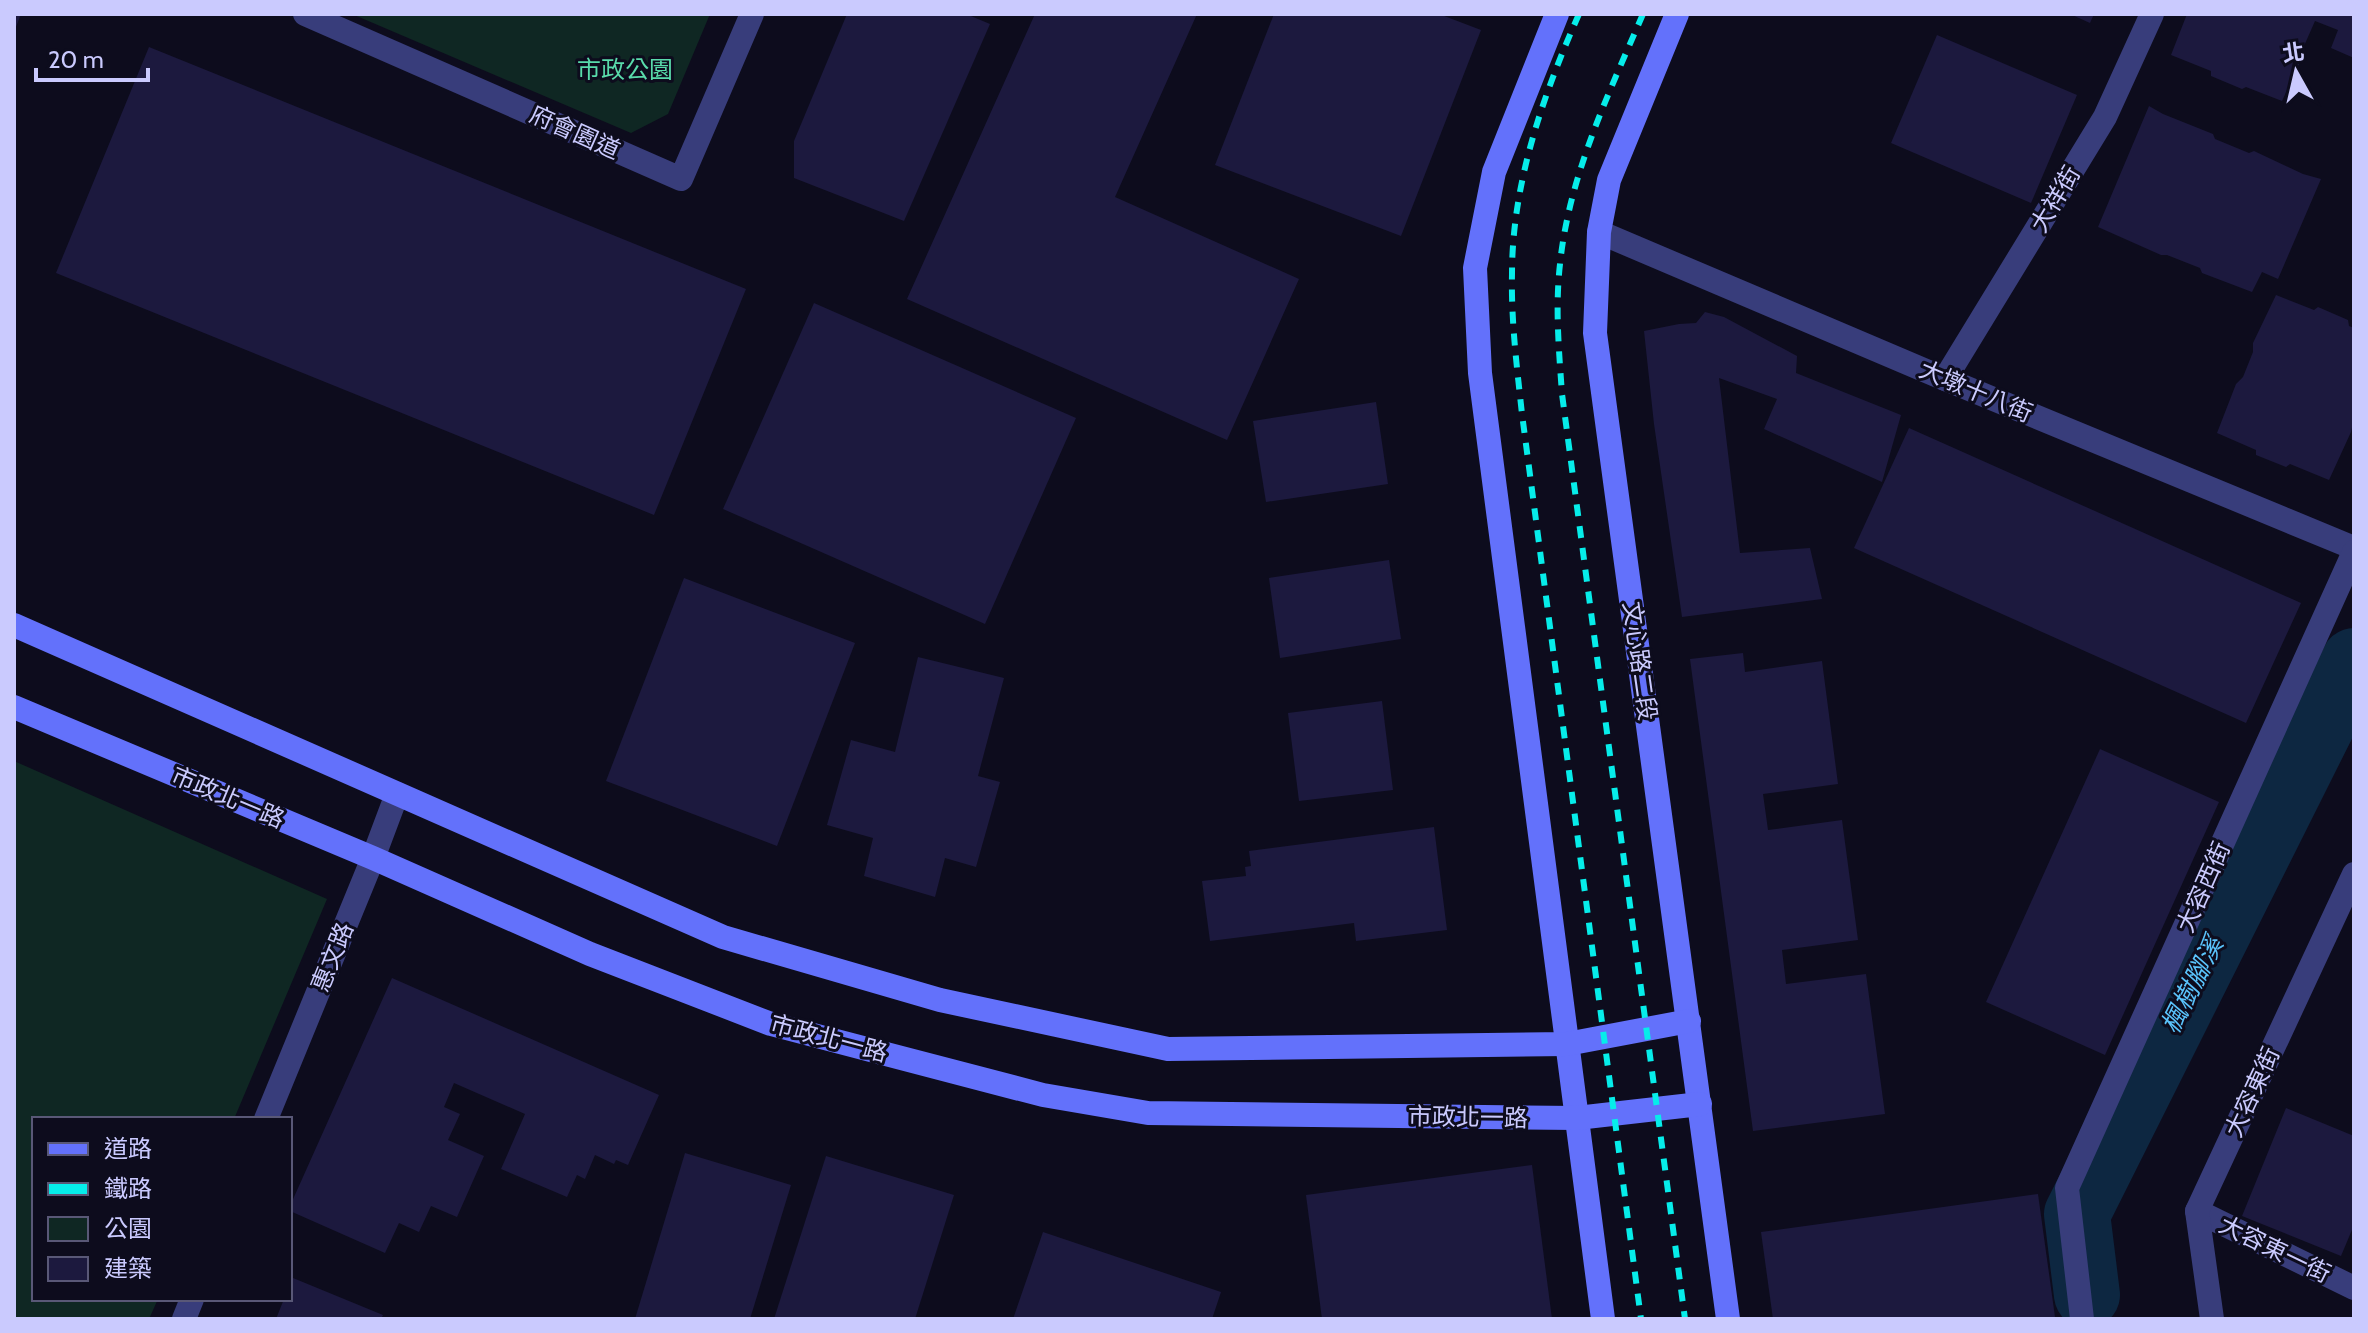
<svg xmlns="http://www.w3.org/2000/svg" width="2368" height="1333" viewBox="0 0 2368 1333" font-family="Cabin,'Noto Sans TC',sans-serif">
<rect width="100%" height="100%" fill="#0d0c1d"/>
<g fill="#0f2723">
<path d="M352 14H710L668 114 631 133Z"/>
<path d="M14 761 327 899 234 1119H34V1299H158L149 1319H14Z"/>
</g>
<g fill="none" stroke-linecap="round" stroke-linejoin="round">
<path stroke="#0d2741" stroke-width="66" d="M2087 1295 2077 1214 2354 661"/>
</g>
<g fill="#1c193e">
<path d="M14 14H21L14 32Z"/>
<path d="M847 14H966L990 24 904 221 794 178V141Z"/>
<path d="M1035 14H1197L1115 197 1299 279 1227 440 907 299Z"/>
<path d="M1274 14H1439L1481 30 1401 236 1215 165Z"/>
<path d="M2070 14H2094L2090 23Z"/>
<path d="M2187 14H2354V58L2331 48 2338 30 2315 21 2304 46 2305 51 2282 101 2246 87 2242 89 2211 76V71L2171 55Z"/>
<path d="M1937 35 2077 95 2031 203 1891 143Z"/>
<path d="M149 47 746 289 654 515 56 273Z"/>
<path d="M2149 106 2163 114 2213 134 2215 139 2249 153 2254 151 2303 174 2321 179 2278 279 2262 272 2252 292 2202 273 2200 268 2167 255H2161L2098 227Z"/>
<path d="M2276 295 2314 310 2318 307 2348 320 2349 326 2354 328V419L2351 432 2329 480 2290 464 2286 467 2256 455V450L2217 433 2236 384 2243 377 2253 352V343Z"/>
<path d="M814 303 1076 418 985 624 723 509Z"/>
<path d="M1705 312 1724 317 1797 356 1796 373 1901 415 1882 482 1764 429 1777 399 1719 378 1740 553 1810 548 1822 599 1682 617 1654 424 1644 331 1679 324 1696 323Z"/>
<path d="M1376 402 1388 484 1266 502 1253 421Z"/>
<path d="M1909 428 2301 603 2246 723 1854 548Z"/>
<path d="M1389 560 1401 639 1280 658 1269 578Z"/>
<path d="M684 578 855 643 777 846 606 781Z"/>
<path d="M1743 653 1745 672 1822 661 1838 784 1763 794 1768 830 1842 820 1858 940 1782 950 1786 984 1866 974 1885 1114 1753 1131 1690 659Z"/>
<path d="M918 657 1004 678 978 776 1000 782 976 867 945 858 935 897 864 876 873 838 827 825 851 740 895 752Z"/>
<path d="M1382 701 1393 790 1299 801 1288 713Z"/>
<path d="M2100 749 2219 802 2105 1055 1986 1002Z"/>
<path d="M1434 827 1447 930 1356 941 1354 923 1210 941 1202 881 1246 876 1245 867 1251 866 1249 851Z"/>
<path d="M392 978 659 1095 628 1165 616 1160 614 1164 595 1155 585 1179 577 1175 567 1197 501 1169 525 1114 454 1083 444 1107 460 1114 448 1140 484 1156 457 1217 431 1206 419 1232 399 1223 385 1253 290 1211V1206Z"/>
<path d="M2286 1108 2354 1136V1225L2341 1256 2242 1216Z"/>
<path d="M685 1153 791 1185 750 1319H635Z"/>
<path d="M826 1156 954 1195 915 1319H774Z"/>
<path d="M1532 1165 1552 1319H1322L1306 1195Z"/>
<path d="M2038 1194 2055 1317 2042 1319H1773L1761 1232Z"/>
<path d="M1043 1232 1221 1292 1212 1319H1013Z"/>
<path d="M293 1278 383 1315 381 1319H276L284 1299H290V1285Z"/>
</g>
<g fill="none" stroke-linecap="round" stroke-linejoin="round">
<g stroke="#383d7b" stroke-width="24">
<path d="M305 14 681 179 752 14"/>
<path d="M1599 232 1945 379 2354 548"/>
<path d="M1945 379 2105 117 2152 14"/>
<path d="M266 1119 373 858 397 794"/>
<path d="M2197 1211 2354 1288"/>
<path d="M184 1319 192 1299"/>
<path d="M2082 1319 2067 1188 2354 552"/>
<path d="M2212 1319 2197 1211 2354 874"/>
</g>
<g stroke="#6371fb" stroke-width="24">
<path d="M1557 14 1494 172 1475 268 1480 373 1603 1319"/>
<path d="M1677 14 1609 180 1599 232 1595 333 1728 1319"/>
<path d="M14 625 723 937 940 1000 1168 1049 1567 1044 1689 1021"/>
<path d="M14 707 373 858 590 954 771 1024 1043 1095 1148 1113 1577 1118 1700 1104"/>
</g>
<g stroke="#06edea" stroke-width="6" stroke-dasharray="12 10" stroke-linecap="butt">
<path d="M1579 14C1543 95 1512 184 1512 274 1511 321 1517 368 1522 414L1641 1319"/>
<path d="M1643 14C1608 95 1569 176 1560 264 1555 308 1559 351 1562 394L1685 1319"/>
</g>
</g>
<g text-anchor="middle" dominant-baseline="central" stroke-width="6" stroke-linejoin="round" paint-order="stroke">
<g font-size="24" fill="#59dbab" stroke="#0d0c1d">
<text x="625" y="69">市政公園</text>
</g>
<g font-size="24" fill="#cacafe" stroke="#0d0c1d">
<text transform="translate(575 132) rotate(24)">府會園道</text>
<text transform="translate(2055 199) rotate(-59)">大祥街</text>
<text transform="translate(1976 391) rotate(23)">大墩十八街</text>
<text transform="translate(1640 661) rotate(82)">文心路二段</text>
<text transform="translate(228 797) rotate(23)">市政北一路</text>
<text transform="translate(2203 887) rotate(-66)">大容西街</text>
<text transform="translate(332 957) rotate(-68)">惠文路</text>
<text transform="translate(829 1038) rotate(15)">市政北一路</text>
<text transform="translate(2252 1092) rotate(-65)">大容東街</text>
<text transform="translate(1468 1117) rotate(1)">市政北一路</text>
<text transform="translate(2275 1249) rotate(26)">大容東一街</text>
</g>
<g font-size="26" font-style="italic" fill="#5ac3fb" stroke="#0d0c1d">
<text transform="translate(2192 985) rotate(-63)">楓樹腳溪</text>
</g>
</g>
<rect width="2368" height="1333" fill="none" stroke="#cacafe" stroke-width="32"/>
<rect x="32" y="1117" width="260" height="184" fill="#0d0c1d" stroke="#595877" stroke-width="2"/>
<rect x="48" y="1143" width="40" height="12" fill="#6371fb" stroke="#595877" stroke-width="2"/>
<text x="104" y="1157" font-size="24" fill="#cacafe">道路</text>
<rect x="48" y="1183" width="40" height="12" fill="#06edea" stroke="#595877" stroke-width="2"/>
<text x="104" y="1197" font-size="24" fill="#cacafe">鐵路</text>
<rect x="48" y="1217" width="40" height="24" fill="#0f2723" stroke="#595877" stroke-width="2"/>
<text x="104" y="1237" font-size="24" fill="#cacafe">公園</text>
<rect x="48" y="1257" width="40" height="24" fill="#1c193e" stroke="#595877" stroke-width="2"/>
<text x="104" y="1277" font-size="24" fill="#cacafe">建築</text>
<g transform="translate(2296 72) rotate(352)" stroke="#0d0c1d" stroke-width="6" paint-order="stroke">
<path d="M0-6L14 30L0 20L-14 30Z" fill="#cacafe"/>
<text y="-12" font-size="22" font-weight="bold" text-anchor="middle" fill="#cacafe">北</text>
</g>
<path d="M36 68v12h112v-12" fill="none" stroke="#cacafe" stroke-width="4"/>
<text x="48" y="68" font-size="24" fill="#cacafe" stroke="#0d0c1d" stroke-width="6" paint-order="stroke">20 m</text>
</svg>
